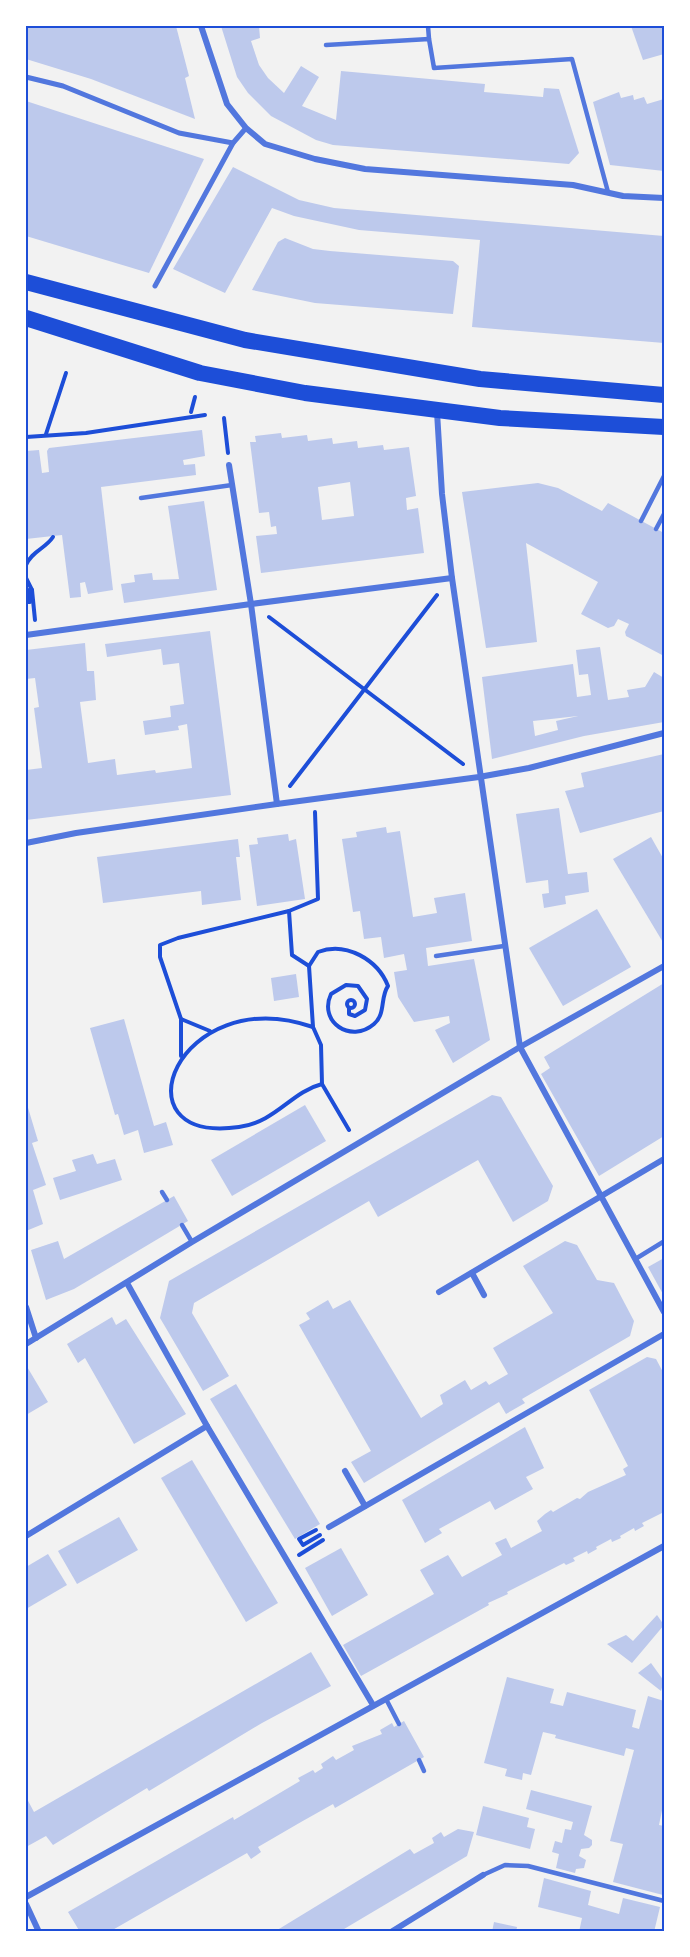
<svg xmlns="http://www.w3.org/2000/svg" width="690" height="1957" viewBox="0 0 690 1957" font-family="Cabin,sans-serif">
<rect width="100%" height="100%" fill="#f2f2f2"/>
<g fill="#bdc9ec" fill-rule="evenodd">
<path d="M26 26H176L189 76 185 78 195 119 91 79 26 59Z"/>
<path d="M221 26H259L260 38 251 41 259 65 268 78 284 93 301 66 319 77 302 106 336 120 341 71 485 84 484 92 543 97 544 88 559 89 579 153 569 164 333 145 316 140 271 116 248 93 237 77Z"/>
<path d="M631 26H664V54L643 60Z"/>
<path d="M619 92 621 98 633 95 634 100 644 97 647 104 664 99V171L610 165 593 102Z"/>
<path d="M26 101 204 159 149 273 26 236Z"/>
<path d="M233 167 299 200 334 208 664 236V343L472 327 480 240 359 230 294 216 272 208 225 293 173 269Z"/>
<path d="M285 238 313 249 330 251 453 261 459 266 453 314 315 303 252 290 278 242Z"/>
<path d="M202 430 205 456 183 460 184 465 195 464 196 475 101 487 113 590 88 594 85 582 80 583 81 597 70 598 62 535 26 539V451L39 450 42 473 49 472 47 451 49 448Z"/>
<path d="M281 433 282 438 307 435 308 441 332 438 333 444 357 441 358 448 383 445 384 450 409 447 416 496 406 498 407 510 418 508 424 553 261 573 256 536 277 534 276 526 271 527 269 512 259 513 250 442H256L255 436ZM350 482 354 516 322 520 318 487Z"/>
<path d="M538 483 558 488 602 511 608 503 664 533V656L626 636 625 632 629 624 618 619 614 626 608 628 581 614 598 582 526 543 537 642 486 648 462 492Z"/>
<path d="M204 501 217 590 124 603 121 584 135 582 134 575 152 573 153 580 179 579 168 506Z"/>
<path d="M210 631 231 795 26 820V770L42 768 34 708 39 707 35 678 26 679V650L85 643 87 671H94L96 700 80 702 88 763 115 759 117 775 155 770 156 773 192 768 187 724 178 726 179 730 145 735 143 721 171 717 170 706 184 704 179 663 163 665 161 649 107 657 105 644Z"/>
<path d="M600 647 608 700 629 697 627 690 645 687 654 672 664 678V722L584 736 492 759 482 677 573 664 577 697 591 695 588 674 579 675 576 650ZM578 716 556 721 558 730 535 736 533 721Z"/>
<path d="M664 754V811L580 833 565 791 584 787 581 773Z"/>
<path d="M559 808 568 874 587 872 589 892 565 896 566 904 544 908 542 894 549 893 548 880 526 883 516 814Z"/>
<path d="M386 827 387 833 400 831 413 917 437 913 434 898 465 893 472 941 426 948 428 966 474 959 490 1040 453 1063 435 1030 450 1023 449 1016 414 1022 398 997 394 972 407 970 404 954 384 958 381 937 364 939 360 911 353 912 342 839 357 837 356 832Z"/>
<path d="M288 834 289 841 296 839 305 899 257 906 249 845 258 844 257 838Z"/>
<path d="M651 837 664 860V944L613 859Z"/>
<path d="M238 839 240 857H236L241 900 202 905 201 891 103 903 97 857Z"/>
<path d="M597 909 631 967 563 1006 529 948Z"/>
<path d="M296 974 299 997 274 1001 271 978Z"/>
<path d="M664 983V1136L599 1176 541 1074 550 1068 544 1057Z"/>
<path d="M124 1019 154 1126 166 1122 173 1145 144 1153 138 1130 124 1135 118 1114 115 1115 90 1028Z"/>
<path d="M492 1095 501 1097 553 1186 548 1201 513 1222 478 1160 378 1217 369 1201 194 1303 192 1313 229 1376 203 1391 160 1318 169 1281Z"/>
<path d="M26 1101 38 1141 32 1143 46 1185 33 1190 43 1224 26 1231Z"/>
<path d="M305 1105 326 1141 232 1196 211 1160Z"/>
<path d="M93 1154 97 1164 115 1159 122 1180 60 1200 53 1178 76 1171 72 1160Z"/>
<path d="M174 1196 188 1221 74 1289 46 1300 31 1250 58 1241 64 1259Z"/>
<path d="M565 1241 577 1245 597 1280 614 1283 634 1321 630 1336 522 1399 525 1403 506 1414 499 1402 364 1483 351 1462 371 1451 299 1325 310 1319 306 1313 328 1300 333 1309 350 1300 421 1418 443 1404 440 1395 465 1380 471 1390 486 1381 489 1385 508 1374 493 1348 553 1313 523 1266Z"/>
<path d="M664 1258V1296L648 1267Z"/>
<path d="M112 1317 116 1325 126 1319 186 1414 134 1444 85 1358 78 1363 67 1344Z"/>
<path d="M647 1357 656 1359 664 1374V1512L642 1523 644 1526 635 1531 634 1528 620 1536 621 1538 612 1542 611 1539 596 1547 597 1549 588 1554 587 1551 573 1558 575 1561 566 1565 564 1563 507 1592 508 1594 488 1603 489 1605 361 1676 343 1645 434 1594 420 1570 448 1555 462 1577 502 1555 495 1543 506 1538 511 1548 542 1531 537 1521 545 1514 551 1510 553 1512 577 1498 580 1499 588 1492 626 1475 623 1469 628 1466 589 1390Z"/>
<path d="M26 1365 48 1402 26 1415Z"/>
<path d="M236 1384 320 1524 295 1539 210 1399Z"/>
<path d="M525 1427 544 1468 526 1477 533 1489 495 1510 490 1501 439 1529 442 1533 425 1543 402 1500Z"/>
<path d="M192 1460 278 1603 246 1622 161 1478Z"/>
<path d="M119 1517 138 1550 77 1584 58 1551Z"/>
<path d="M341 1548 368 1595 332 1616 305 1568Z"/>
<path d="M48 1554 67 1585 26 1609V1567Z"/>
<path d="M657 1615 664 1625 632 1663 607 1644 626 1635 633 1641Z"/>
<path d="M311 1652 331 1686 262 1723 149 1791 147 1788 53 1845 46 1836 26 1847V1797L34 1812Z"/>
<path d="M651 1663 664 1681 661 1691 638 1673Z"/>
<path d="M507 1677 554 1689 550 1703 563 1706 567 1692 636 1710 632 1727 639 1729 648 1696 664 1701V1801L659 1825 664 1826 663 1895 613 1882 623 1844 610 1841 634 1750 626 1748 624 1756 555 1738 556 1735 543 1732 531 1775 523 1773 522 1780 505 1776 507 1769 484 1763Z"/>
<path d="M404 1721 424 1757 335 1808 333 1804 301 1822 258 1847 261 1852 251 1859 247 1853 109 1932H80L68 1912 233 1817 234 1820 300 1781 298 1778 313 1770 315 1773 323 1768 321 1764 333 1756 336 1760 354 1750 352 1746 382 1734 380 1730 392 1723 394 1727Z"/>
<path d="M531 1790 592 1806 584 1835 592 1840V1845L589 1848 581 1849 579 1856 586 1860 584 1868 576 1869 575 1873 556 1868 559 1854 552 1852 555 1841 562 1843 565 1829 571 1830 573 1822 526 1809Z"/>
<path d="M483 1806 529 1818 527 1827 535 1829 530 1849 476 1835Z"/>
<path d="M458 1829 474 1832 467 1856 339 1932H274L410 1849 414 1854 434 1843 432 1838 441 1832 444 1837Z"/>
<path d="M544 1878 591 1891 588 1905 619 1914 623 1898 660 1907 654 1932H579L582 1918 538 1907Z"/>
<path d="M494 1922 517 1927 516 1932H492Z"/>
</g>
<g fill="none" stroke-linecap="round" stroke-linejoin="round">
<g stroke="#1d4ed8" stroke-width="4">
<path d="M191 412 195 397"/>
<path d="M224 418 228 453"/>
<path d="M46 434 66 373"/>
<path d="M26 437 86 433 205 415"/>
<path d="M26 565C32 551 45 549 53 537"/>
<path d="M26 578 32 590 35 620"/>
<path d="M26 596V602H30L29 590H32"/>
<path d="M269 617 463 764"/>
<path d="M290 786 437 595"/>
<path d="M315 812 318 899 289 911 292 955 309 966 313 1027 321 1045 322 1084 349 1130"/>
<path d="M309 966 318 952C346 941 378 960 388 986 380 997 386 1014 374 1024 351 1044 318 1022 331 994L346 985 358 986 367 999 365 1010 355 1016 349 1014V1008"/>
<circle cx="351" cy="1004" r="4"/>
<path d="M181 1019 210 1031"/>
<path d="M313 1027C178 980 112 1145 239 1127 276 1122 291 1092 322 1084"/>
<path d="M181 1056V1019L160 957V945L178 938 289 911"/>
<path d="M316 1530 299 1539 303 1545 320 1535"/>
<path d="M299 1555 323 1540"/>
</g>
<g stroke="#5277de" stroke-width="4.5">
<path d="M428 26 429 39"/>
<path d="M326 45 429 39 434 68 572 59 608 192"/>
<path d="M141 498 232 485"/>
<path d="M641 521 664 476"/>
<path d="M656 529 664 514"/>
<path d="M436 956 504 946"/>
<path d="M162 1192 167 1200"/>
<path d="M182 1225 192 1242"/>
<path d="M637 1258 663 1242"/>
<path d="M386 1699 399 1724"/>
<path d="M419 1760 424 1771"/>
<path d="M483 1875 505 1865 528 1866 664 1901"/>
</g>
<g stroke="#5277de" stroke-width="5">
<path d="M26 77 63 86 179 133 233 143"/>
<path d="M155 286 233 143 246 128"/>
</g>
<g stroke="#5277de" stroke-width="6">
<path d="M201 26 227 104 246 128 265 144 315 159 365 169 573 185 623 196 664 198"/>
<path d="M437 412 442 494 452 578 520 1047 664 1312"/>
<path d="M452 578 251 604 277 804 479 777 529 768 664 733"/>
<path d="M26 635 251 604 229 465"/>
<path d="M26 843 76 833 277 804"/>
<path d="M472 1273 484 1295"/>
<path d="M127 1283 207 1426 373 1705"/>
<path d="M439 1292 664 1159"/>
<path d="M26 1307 36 1338"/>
<path d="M26 1344 192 1242 520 1047 664 966"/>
<path d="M345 1471 365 1506"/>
<path d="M329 1527 664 1334"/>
<path d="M26 1536 207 1426"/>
<path d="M26 1897 664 1546"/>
<path d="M26 1904 39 1932"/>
<path d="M391 1932 483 1875"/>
</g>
<g stroke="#1d4ed8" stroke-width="16">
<path d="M26 282 245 340 480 379 664 395"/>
<path d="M26 318 200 373 305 393 500 418 664 427"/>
</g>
</g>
<rect width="690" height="1957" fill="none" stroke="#ffffff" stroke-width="54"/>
<rect x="27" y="27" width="636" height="1903" fill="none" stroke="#1d4ed8" stroke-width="2"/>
</svg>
